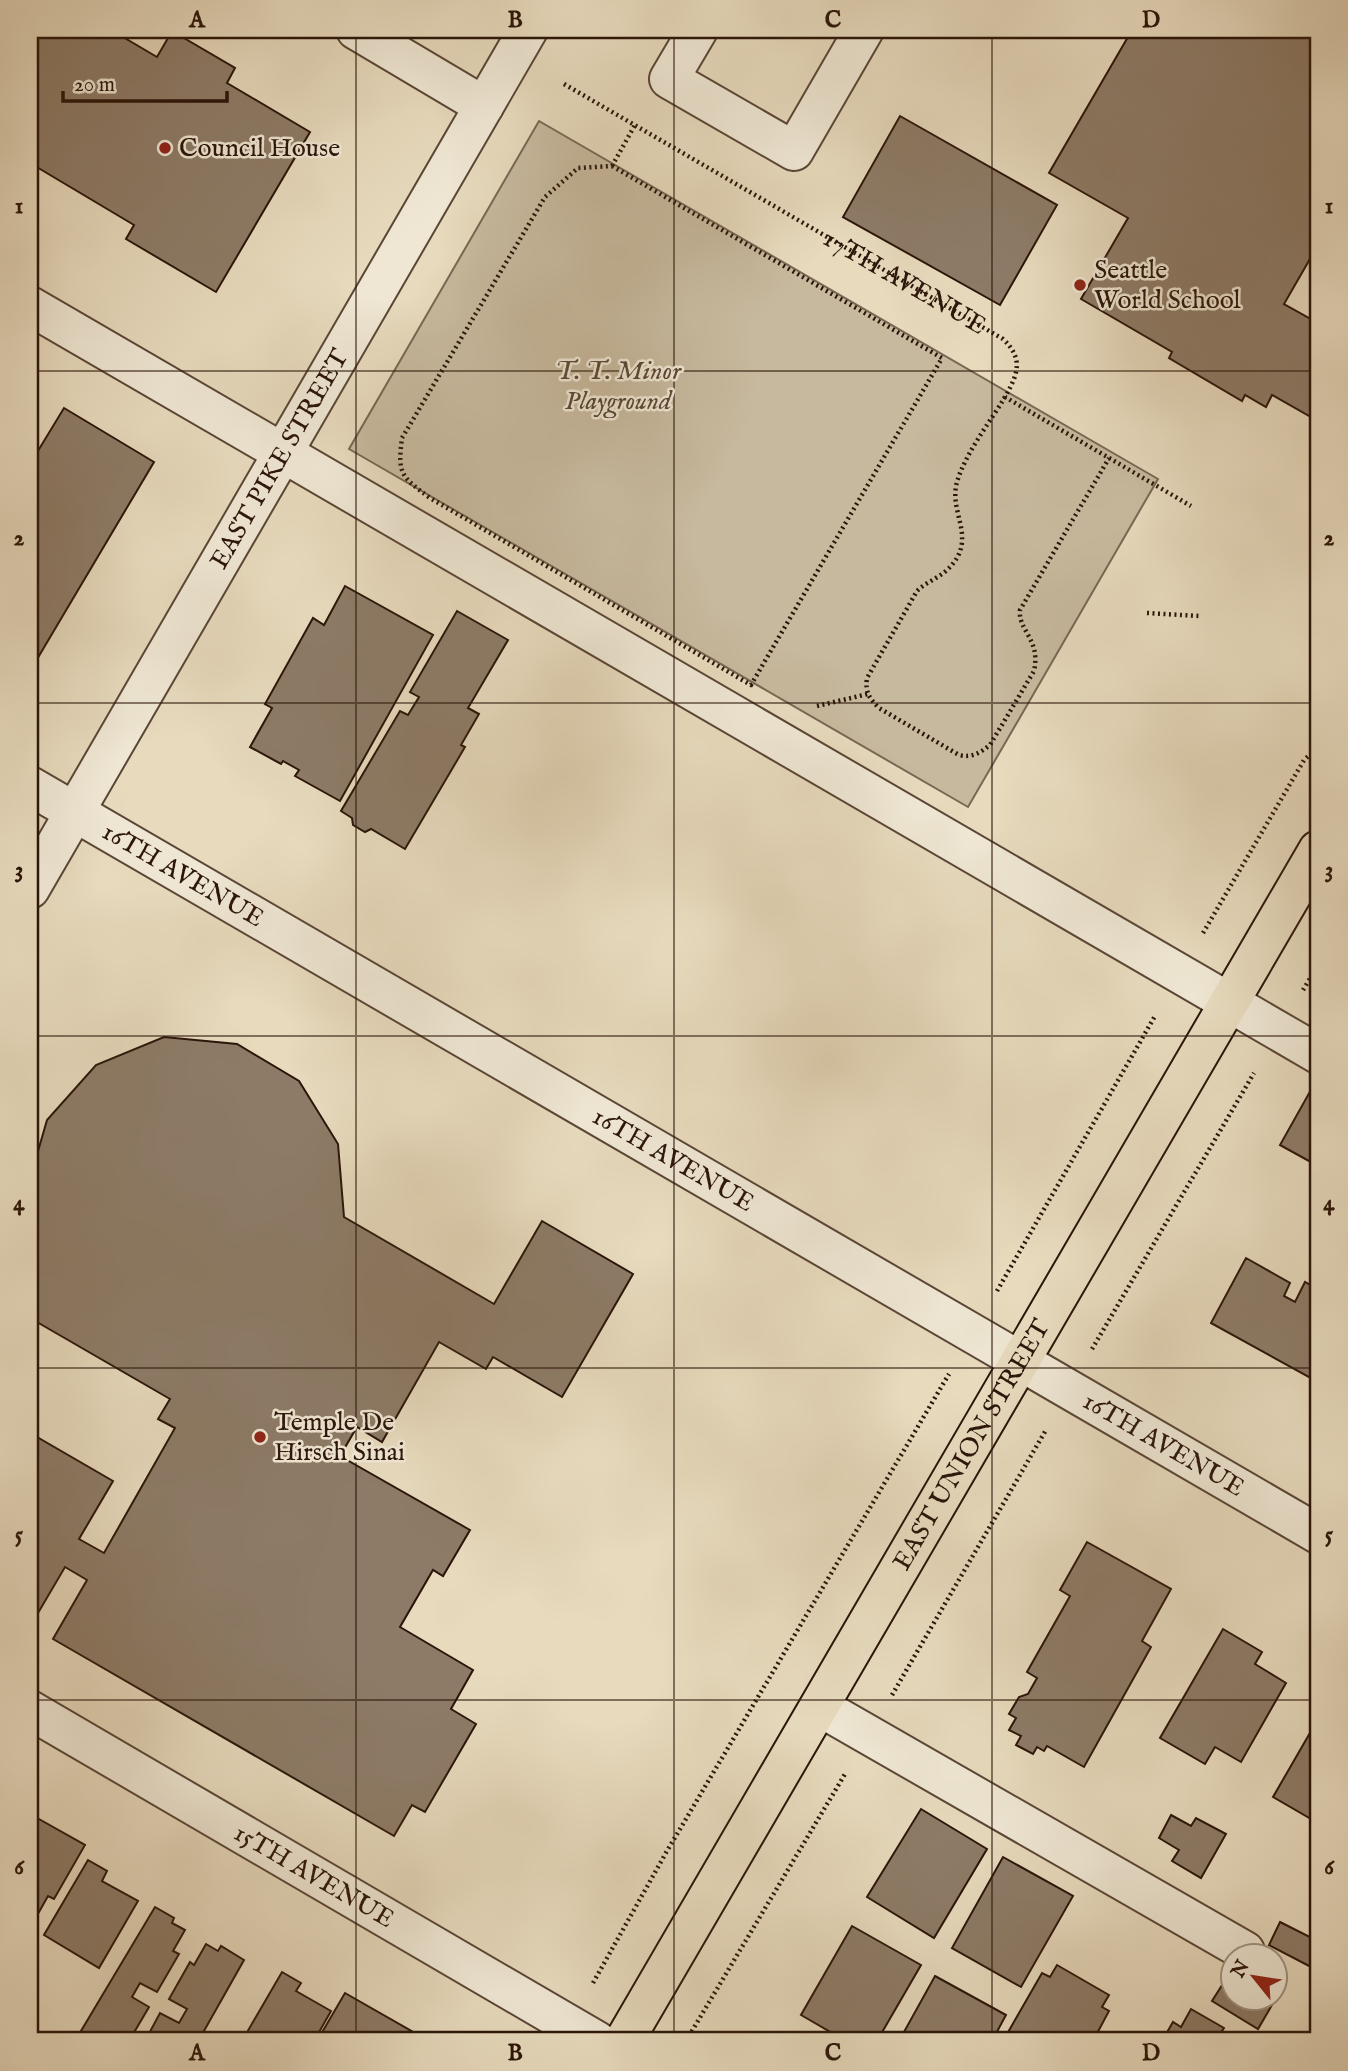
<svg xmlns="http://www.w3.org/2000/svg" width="1348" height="2071" viewBox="0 0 1348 2071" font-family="'IM FELL English',serif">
<rect width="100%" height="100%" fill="#e7dabd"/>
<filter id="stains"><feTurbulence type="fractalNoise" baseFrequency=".00286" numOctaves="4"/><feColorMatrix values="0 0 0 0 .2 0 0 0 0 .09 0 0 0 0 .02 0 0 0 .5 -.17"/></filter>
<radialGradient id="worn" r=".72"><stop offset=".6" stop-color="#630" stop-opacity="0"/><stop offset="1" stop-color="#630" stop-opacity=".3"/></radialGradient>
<path fill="#c7b99e" stroke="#796754" stroke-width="2" d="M539 121 1158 479 968 807 349 449Z"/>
<g fill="#8d7b67" stroke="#2b1509" stroke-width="2">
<path d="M30 30H111L157 57 172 31 235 68 227 83 310 132 216 292 126 239 134 225 30 163Z"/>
<path d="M1132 30H1318V245L1284 304 1318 323V421L1272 395 1266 407 1245 395 1242 401 1169 358 1172 352 1081 299 1128 218 1049 173Z"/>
<path d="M900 116 1057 205 1000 305 843 217Z"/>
<path d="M64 408 154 462 30 671V464Z"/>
<path d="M345 586 433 635 340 801 295 776 299 770 283 761 281 764 250 747 272 708 265 704 313 618 324 625Z"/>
<path d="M457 611 508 640 468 708 479 714 461 745 465 747 405 849 371 829 365 832 353 825 352 818 341 811 400 711 408 715 419 697 410 692Z"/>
<path d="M164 1037 237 1044 299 1081 338 1144 344 1217 494 1304 542 1221 633 1274 562 1397 493 1357 486 1369 439 1342 382 1442 357 1427 340 1456 470 1530 443 1576 433 1570 400 1627 473 1670 451 1709 476 1724 425 1812 412 1805 394 1836 53 1639 87 1580 65 1567 31 1625 30 1624V1433L113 1481 79 1539 104 1553 175 1428 158 1419 170 1399 30 1318V1179L47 1120 96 1065Z"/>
<path d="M1312 1088 1318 1091V1166L1280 1145Z"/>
<path d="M1246 1258 1290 1283 1284 1296 1295 1302 1305 1282 1314 1287 1318 1279V1378L1316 1381 1211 1323Z"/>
<path d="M1087 1542 1171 1589 1142 1641 1151 1647 1084 1767 1047 1746 1044 1751 1037 1747 1033 1754 1016 1745 1021 1736 1009 1730 1016 1718 1009 1714 1019 1697 1028 1694 1037 1678 1027 1672 1070 1596 1060 1590Z"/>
<path d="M1223 1629 1262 1652 1255 1664 1286 1683 1241 1762 1215 1747 1205 1764 1160 1738Z"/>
<path d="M1318 1719V1823L1273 1797Z"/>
<path d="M921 1809 987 1849 934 1938 867 1897Z"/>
<path d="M30 1814 85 1845 54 1899 48 1896 30 1928Z"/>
<path d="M1171 1815 1191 1826 1196 1818 1226 1834 1201 1878 1172 1861 1179 1850 1159 1838Z"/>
<path d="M1003 1857 1073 1896 1021 1987 952 1948Z"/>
<path d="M88 1860 107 1871 102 1881 138 1901 99 1968 44 1935Z"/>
<path d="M155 1907 174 1918 172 1923 185 1930 173 1951 179 1954 157 1992 140 1983 132 1997 149 2007 129 2041H75Z"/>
<path d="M1280 1922 1318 1941V1957L1313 1968 1269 1945Z"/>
<path d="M852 1926 921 1965 877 2041H846L801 2015Z"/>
<path d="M206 1944 218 1951 221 1946 244 1960 200 2038 207 2041H145L160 2013 179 2023 187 2009 169 1999 190 1962 194 1965Z"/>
<path d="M1057 1965 1109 1995 1102 2007 1109 2011 1093 2041H1003L1042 1973 1050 1977Z"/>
<path d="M1231 1971 1232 1997 1276 1998 1258 2029 1212 2001Z"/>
<path d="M282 1972 301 1983 296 1991 331 2011 314 2041H242Z"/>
<path d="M935 1976 1006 2015 992 2041H899Z"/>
<path d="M345 1993 429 2041H317Z"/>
<path d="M1191 2009 1224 2028 1222 2031 1238 2041H1162L1173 2022 1181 2027Z"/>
</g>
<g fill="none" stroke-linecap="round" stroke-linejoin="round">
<defs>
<g id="minor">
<path d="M356 30 484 106"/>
<path d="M698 30 669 79 794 151 864 30"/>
<path d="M30 306 1318 1054"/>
<path id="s2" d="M30 786 1318 1534"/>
<path id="s3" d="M30 889 528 30"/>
<path d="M820 1707 1245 1951"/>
<path id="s4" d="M30 1710 597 2041"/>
</g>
<g id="major">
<path id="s5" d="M624 2041 1318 850"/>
</g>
</defs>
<use href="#minor" stroke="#5a4636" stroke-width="42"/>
<use href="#major" stroke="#2b1509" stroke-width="42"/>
<g stroke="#2b1509" stroke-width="4.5" stroke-dasharray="2 3.5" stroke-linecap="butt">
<path id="s1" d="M564 84 1003 339C1024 359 1018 374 1005 397L1191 506"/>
<path d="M612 166 942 358 751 685 430 498C402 477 397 475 402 438L545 197 578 168Z"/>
<path d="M612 166 635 125"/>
<path d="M1005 397C990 422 965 454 957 482 948 513 979 539 948 569 939 578 926 582 917 591L867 678C865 692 869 698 879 708L959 755C972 758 980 753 990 745L1034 671C1041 639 1018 631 1020 610L1109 458"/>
<path d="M1147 613 1199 616"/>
<path d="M817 706 868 694"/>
<path d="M1203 933 1304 760 1318 747"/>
<path d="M1303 990 1318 965"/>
<path d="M997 1291 1155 1016"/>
<path d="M1092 1349 1254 1073"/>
<path d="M892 1695 1046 1430"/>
<path d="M593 1983 667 1851 949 1374"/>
<path d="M686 2041 845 1774"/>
</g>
<use href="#minor" stroke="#efe7d4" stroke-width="38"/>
<use href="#major" stroke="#e7dabd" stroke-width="38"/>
</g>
<path fill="none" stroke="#2b1509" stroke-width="2" stroke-opacity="0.55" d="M356 30V2041M674 30V2041M992 30V2041M30 371H1318M30 703H1318M30 1036H1318M30 1368H1318M30 1700H1318"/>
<g fill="#8f2418" stroke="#efe7d4" stroke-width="2.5">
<circle cx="165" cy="148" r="7"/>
<circle cx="1080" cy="285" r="7"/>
<circle cx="260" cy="1437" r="7"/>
</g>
<g text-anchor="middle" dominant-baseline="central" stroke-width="5" stroke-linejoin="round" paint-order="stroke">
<g font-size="26" fill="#2b1509" stroke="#efe7d4" text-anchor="start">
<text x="179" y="148">Council House</text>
<text x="1094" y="270">Seattle<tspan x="1094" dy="30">World School</tspan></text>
<text x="274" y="1422">Temple De<tspan x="274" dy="30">Hirsch Sinai</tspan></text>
</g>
<g font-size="26" fill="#2b1509" stroke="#efe7d4">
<text stroke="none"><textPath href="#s1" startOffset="394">17TH AVENUE</textPath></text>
<text stroke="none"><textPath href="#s3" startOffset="497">EAST PIKE STREET</textPath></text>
<text stroke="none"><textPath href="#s2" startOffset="177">16TH AVENUE</textPath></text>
<text stroke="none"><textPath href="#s2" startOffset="744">16TH AVENUE</textPath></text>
<text stroke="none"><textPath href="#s2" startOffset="1311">16TH AVENUE</textPath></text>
<text stroke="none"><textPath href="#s5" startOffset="690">EAST UNION STREET</textPath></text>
<text stroke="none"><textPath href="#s4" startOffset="329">15TH AVENUE</textPath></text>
</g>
<g font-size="26" font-style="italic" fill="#5a4636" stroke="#efe7d4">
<text x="618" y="371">T. T. Minor<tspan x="618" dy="30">Playground</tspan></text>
</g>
</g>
<rect width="1348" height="2071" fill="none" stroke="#e7dabd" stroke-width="77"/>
<g transform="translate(1254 1977) rotate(300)"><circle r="33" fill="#efe7d4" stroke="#a19383" stroke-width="2"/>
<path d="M0-5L12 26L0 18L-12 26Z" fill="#8f2418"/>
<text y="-10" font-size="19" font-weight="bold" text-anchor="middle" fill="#2b1509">N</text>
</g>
<path d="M63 91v10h164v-10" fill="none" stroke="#2b1509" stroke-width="3.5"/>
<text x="74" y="91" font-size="21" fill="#2b1509" stroke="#efe7d4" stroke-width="5" paint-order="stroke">20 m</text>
<rect x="38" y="38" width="1272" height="1994" fill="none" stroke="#2b1509" stroke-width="2.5"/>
<g font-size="23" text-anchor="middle" font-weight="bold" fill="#2b1509">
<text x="197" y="27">A</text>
<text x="515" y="27">B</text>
<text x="833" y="27">C</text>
<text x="1151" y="27">D</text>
<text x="19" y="213">1</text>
<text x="1329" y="213">1</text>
<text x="19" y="545">2</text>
<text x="1329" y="545">2</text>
<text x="19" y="877">3</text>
<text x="1329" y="877">3</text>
<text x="19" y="1210">4</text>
<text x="1329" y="1210">4</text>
<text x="19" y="1542">5</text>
<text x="1329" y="1542">5</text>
<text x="19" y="1874">6</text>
<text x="1329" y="1874">6</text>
<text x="197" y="2060">A</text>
<text x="515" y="2060">B</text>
<text x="833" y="2060">C</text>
<text x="1151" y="2060">D</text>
</g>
<rect width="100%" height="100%" filter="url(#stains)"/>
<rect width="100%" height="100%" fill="url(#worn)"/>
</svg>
